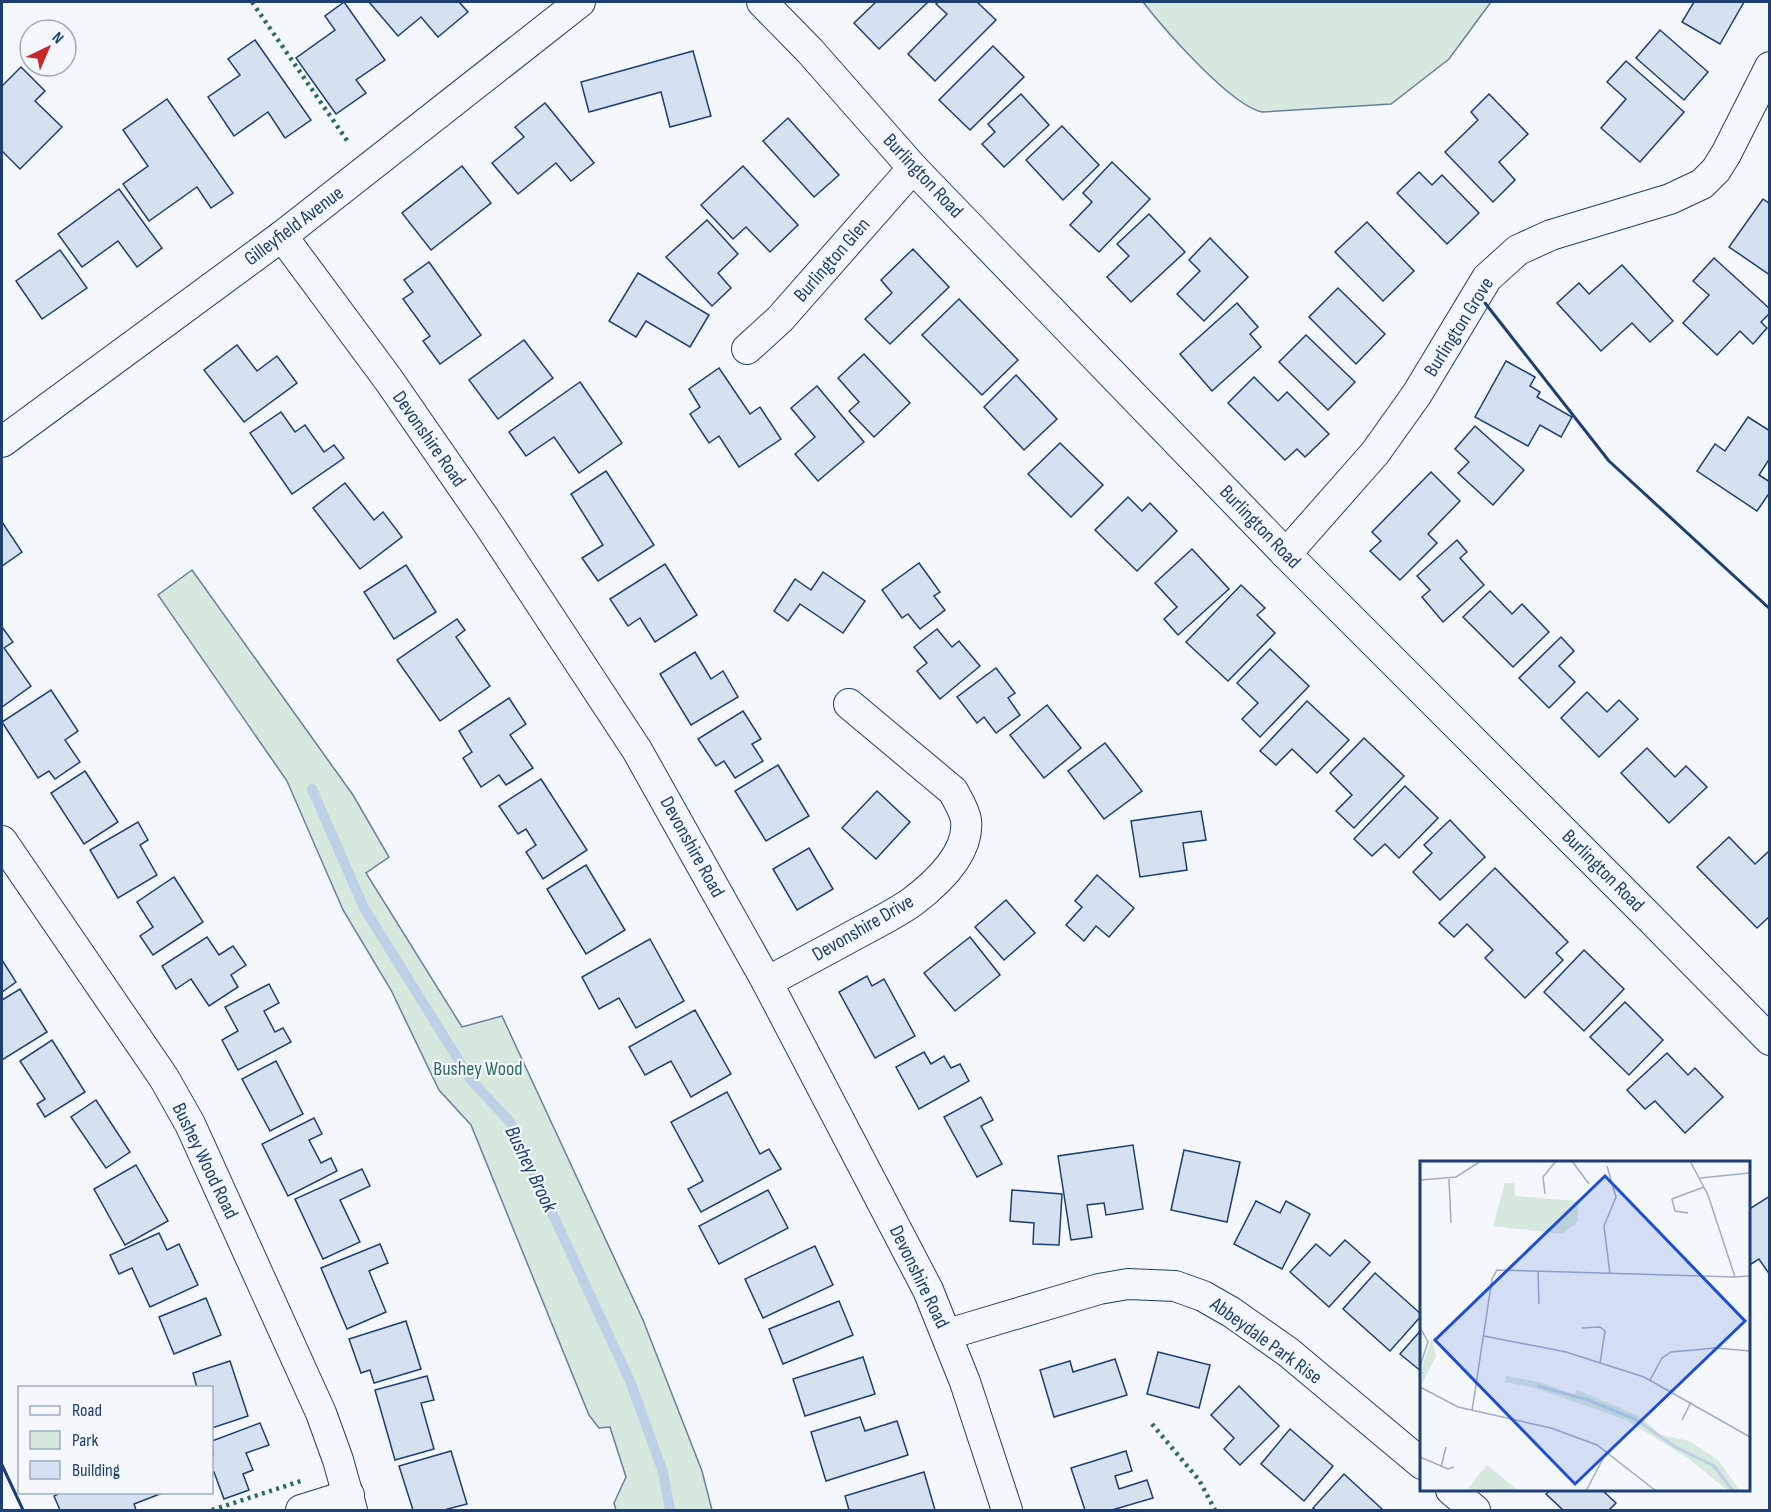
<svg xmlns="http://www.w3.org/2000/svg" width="1771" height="1512" viewBox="0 0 1771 1512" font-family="'Sofia Sans Condensed',sans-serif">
<rect width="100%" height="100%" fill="#f4f7fb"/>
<g fill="#d7e8df" stroke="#687fa3" stroke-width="1.5">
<path d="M1143 2H1491L1449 59 1391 104 1262 112C1230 105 1164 29 1143 2Z"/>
<path d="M192 570 353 795 389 857 366 873 462 1027 502 1016 643 1320 702 1471 712 1510H616L614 1503 626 1477 610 1427 599 1428 589 1415 471 1125 439 1090 391 990 343 910 287 781 158 595Z"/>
</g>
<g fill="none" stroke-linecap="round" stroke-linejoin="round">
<path stroke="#bed0e5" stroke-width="10" d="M312 789 364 908 471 1080 510 1122 630 1381 663 1472 670 1510"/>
</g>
<g fill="#d5e0f0" stroke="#1d3f73" stroke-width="1.5">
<path d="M344 2 385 60 356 80 366 93 336 114 296 58 335 30 325 16Z"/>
<path d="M369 2H459L468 12 438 37 421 17 398 36Z"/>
<path d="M876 2H928L879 49 854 23Z"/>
<path d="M938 2H977L996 20 935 81 908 54 947 14 936 4Z"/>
<path d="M1694 2H1744L1720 44 1682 22Z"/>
<path d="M1660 30 1708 72 1684 100 1636 58Z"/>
<path d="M255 40 311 120 285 138 268 112 234 136 208 97 240 75 228 59Z"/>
<path d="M993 46 1024 77 970 130 939 100Z"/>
<path d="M693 51 711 116 670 127 661 92 589 112 581 82Z"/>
<path d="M1626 61 1684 112 1640 162 1601 128 1626 99 1607 82Z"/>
<path d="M21 67 45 91 35 101 62 127 20 169 2 151V86Z"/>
<path d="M1021 94 1049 125 1004 167 982 144 995 132 988 124Z"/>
<path d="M1489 94 1528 134 1499 162 1515 180 1493 202 1445 152 1478 120 1471 112Z"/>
<path d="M167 99 233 193 211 208 197 187 149 221 123 184 148 166 123 130Z"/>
<path d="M545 103 594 163 571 181 556 163 518 194 492 163 524 137 515 127Z"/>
<path d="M788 118 839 175 814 197 763 141Z"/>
<path d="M1062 126 1099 165 1063 200 1026 160Z"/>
<path d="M1112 162 1150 199 1099 252 1070 225 1092 202 1083 193Z"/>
<path d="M462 166 491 203 431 250 402 213Z"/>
<path d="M743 166 798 225 770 252 746 227 733 239 701 205Z"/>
<path d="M1419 172 1432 185 1442 175 1479 213 1447 244 1397 193Z"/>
<path d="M119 189 162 248 137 267 118 241 82 267 58 234Z"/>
<path d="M1763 199 1770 204V275L1729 247Z"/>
<path d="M1149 214 1185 252 1131 302 1107 277 1129 256 1117 244Z"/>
<path d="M707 220 738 254 718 273 731 288 712 306 666 257Z"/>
<path d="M1367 222 1414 271 1383 301 1335 252Z"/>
<path d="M1210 238 1248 277 1204 321 1177 294 1200 271 1189 260Z"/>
<path d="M913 249 949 287 890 344 865 319 892 293 881 280Z"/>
<path d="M60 250 87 288 42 319 16 281Z"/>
<path d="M1714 258 1770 309V313L1761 322 1767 328 1753 344 1740 331 1717 355 1683 323 1709 295 1693 281Z"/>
<path d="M429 262 481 335 440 364 423 341 430 336 403 299 413 292 404 280Z"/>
<path d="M1622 265 1673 321 1650 342 1632 323 1601 351 1557 303 1579 283 1589 294Z"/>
<path d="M638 273 709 315 690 347 646 321 636 337 609 321Z"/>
<path d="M1338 288 1385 334 1356 364 1309 317Z"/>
<path d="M959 299 1018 360 982 395 922 335Z"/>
<path d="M1237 303 1258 327 1250 334 1261 347 1212 391 1180 354Z"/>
<path d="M1306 335 1355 382 1328 410 1279 362Z"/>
<path d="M524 340 553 378 498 419 469 380Z"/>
<path d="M237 345 257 371 277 356 297 383 244 422 204 370Z"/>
<path d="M864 354 910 403 874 437 849 411 859 402 838 378Z"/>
<path d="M1506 361 1535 377 1530 386 1540 392 1537 397 1572 417 1561 437 1540 425 1528 446 1475 417Z"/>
<path d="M719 368 750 414 760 407 781 439 739 467 719 436 709 443 690 414 700 407 689 389Z"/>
<path d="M1016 375 1057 419 1024 450 984 407Z"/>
<path d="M1254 377 1278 401 1287 392 1329 434 1305 457 1297 449 1285 460 1228 403Z"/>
<path d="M580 382 622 443 579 473 554 437 526 456 509 432Z"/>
<path d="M817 386 864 442 818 481 795 454 815 437 791 408Z"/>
<path d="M281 412 295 432 305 425 324 452 334 445 344 458 292 494 250 433Z"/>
<path d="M1748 417 1770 431V458L1759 475 1770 482V492L1757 511 1697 471 1715 444 1725 451Z"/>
<path d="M1475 426 1524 470 1493 505 1458 473 1469 462 1455 449Z"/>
<path d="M1060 443 1103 485 1071 517 1028 474Z"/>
<path d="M606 471 654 545 598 581 582 558 603 545 571 494Z"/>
<path d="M1431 472 1460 501 1428 534 1437 543 1400 580 1370 551 1381 541 1372 532Z"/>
<path d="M345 483 374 520 383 512 402 537 360 569 313 508Z"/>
<path d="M1128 497 1142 511 1150 503 1177 531 1137 571 1095 530Z"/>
<path d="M2 522 22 552 2 566Z"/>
<path d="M1457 540 1467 552 1460 558 1484 585 1443 622 1422 597 1430 590 1417 576Z"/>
<path d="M1192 549 1229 589 1178 635 1164 619 1177 607 1155 583Z"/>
<path d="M919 563 940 592 934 596 945 610 920 629 908 614 902 618 882 590Z"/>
<path d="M665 564 697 615 655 642 640 618 628 626 610 599Z"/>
<path d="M406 565 436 612 394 639 364 592Z"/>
<path d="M823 572 865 601 843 633 800 604 788 621 774 611 795 579 811 590Z"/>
<path d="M1241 585 1265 608 1257 615 1275 633 1228 681 1186 642Z"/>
<path d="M1490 591 1512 614 1522 604 1549 632 1513 667 1463 617Z"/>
<path d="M457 619 465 630 456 637 490 686 440 721 397 660Z"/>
<path d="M2 627 13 642 4 648 31 686 2 707Z"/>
<path d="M937 629 952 647 959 641 980 666 940 699 917 671 927 663 914 647Z"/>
<path d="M1561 637 1574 651 1559 666 1575 682 1549 708 1519 678Z"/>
<path d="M1270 649 1309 686 1260 737 1242 719 1258 703 1237 683Z"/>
<path d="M695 652 711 679 723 671 738 697 691 725 660 674Z"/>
<path d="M996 668 1015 693 1008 698 1020 715 996 733 984 717 977 723 957 697Z"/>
<path d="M51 690 78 731 65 740 80 762 55 779 49 771 38 778 2 722Z"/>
<path d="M1587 692 1607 712 1619 700 1638 719 1599 757 1561 718Z"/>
<path d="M509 698 526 724 510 735 533 768 506 785 499 775 481 787 463 758 472 752 459 731Z"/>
<path d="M1307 701 1349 740 1317 773 1292 749 1276 765 1260 751Z"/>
<path d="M1047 705 1081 748 1044 778 1010 735Z"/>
<path d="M743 711 761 739 752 744 763 761 735 778 724 761 716 766 698 739Z"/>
<path d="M1364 738 1404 776 1354 828 1336 811 1352 795 1330 773Z"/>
<path d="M1105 743 1142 791 1104 819 1068 771Z"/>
<path d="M1647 748 1675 777 1686 766 1707 787 1669 823 1621 773Z"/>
<path d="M778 765 809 816 766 841 735 791Z"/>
<path d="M85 771 118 822 84 844 51 793Z"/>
<path d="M541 779 587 850 543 879 526 852 536 845 526 829 518 834 499 806Z"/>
<path d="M1405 786 1438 818 1399 858 1385 844 1372 856 1354 839Z"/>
<path d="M877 791 910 822 876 859 842 828Z"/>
<path d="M1201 811 1206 840 1183 843 1187 870 1140 877 1131 821Z"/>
<path d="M1450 820 1485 857 1440 900 1413 872 1432 853 1424 845Z"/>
<path d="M138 822 148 840 140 845 157 875 118 898 90 850Z"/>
<path d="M1729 837 1755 864 1768 852 1770 853V916L1757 928 1697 867Z"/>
<path d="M809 848 833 889 797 910 773 869Z"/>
<path d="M586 865 625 930 586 954 547 889Z"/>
<path d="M1495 868 1568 942 1556 953 1563 960 1525 998 1485 958 1493 950 1467 924 1454 937 1439 923Z"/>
<path d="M1097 875 1134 908 1109 937 1096 926 1084 941 1066 925 1082 907 1075 901Z"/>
<path d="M174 877 203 922 153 955 140 936 153 927 137 902Z"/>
<path d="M1006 900 1035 933 1004 960 975 927Z"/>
<path d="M207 937 219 955 233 946 246 965 231 975 238 987 209 1006 191 979 176 989 162 966Z"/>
<path d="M970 937 1000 975 955 1011 924 973Z"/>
<path d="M650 939 684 1001 636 1028 619 998 599 1009 582 977Z"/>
<path d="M1584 950 1624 989 1584 1031 1544 992Z"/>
<path d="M2 960 16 982 2 992Z"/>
<path d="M867 976 872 986 884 979 915 1036 875 1058 839 992Z"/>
<path d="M269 984 279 1003 264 1011 275 1032 283 1028 291 1042 238 1070 222 1040 238 1031 225 1007Z"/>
<path d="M20 989 47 1032 2 1060V1000Z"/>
<path d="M1625 1002 1663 1040 1629 1075 1590 1037Z"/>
<path d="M695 1010 731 1074 691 1097 671 1061 645 1075 629 1047Z"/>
<path d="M52 1040 85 1092 45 1117 37 1104 45 1099 20 1061Z"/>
<path d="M924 1052 931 1064 944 1056 951 1068 960 1064 969 1081 919 1109 896 1067Z"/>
<path d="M1667 1053 1688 1075 1695 1068 1723 1097 1685 1133 1655 1101 1645 1109 1627 1090Z"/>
<path d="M276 1061 303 1114 270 1131 242 1079Z"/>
<path d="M727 1092 760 1154 769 1149 781 1169 701 1212 688 1189 703 1181 671 1122Z"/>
<path d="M981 1097 993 1120 981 1126 1002 1164 977 1177 944 1117Z"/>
<path d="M96 1100 130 1152 106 1168 71 1117Z"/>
<path d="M314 1118 322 1134 309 1140 321 1163 331 1158 337 1171 288 1196 262 1144Z"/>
<path d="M1133 1145 1143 1209 1106 1215 1104 1203 1087 1205 1092 1237 1071 1240 1058 1156Z"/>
<path d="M1184 1150 1240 1162 1227 1222 1171 1210Z"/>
<path d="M136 1165 168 1221 125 1245 94 1189Z"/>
<path d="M362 1169 370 1186 340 1200 360 1242 323 1259 295 1199Z"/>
<path d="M768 1190 788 1228 719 1264 699 1226Z"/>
<path d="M1012 1190 1062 1194 1059 1245 1033 1244 1034 1223 1010 1221Z"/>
<path d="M1770 1196V1275L1759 1259 1748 1266V1204L1751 1208Z"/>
<path d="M1256 1201 1280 1213 1286 1201 1310 1214 1282 1269 1234 1244Z"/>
<path d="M159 1233 167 1250 179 1244 198 1285 150 1307 132 1268 119 1274 110 1255Z"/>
<path d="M1345 1240 1370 1262 1329 1307 1290 1272 1316 1244 1330 1256Z"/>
<path d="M380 1244 388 1263 369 1271 386 1312 347 1329 321 1268Z"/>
<path d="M815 1246 833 1285 763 1318 745 1279Z"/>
<path d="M1375 1273 1422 1315 1390 1351 1343 1309Z"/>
<path d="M206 1298 221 1335 174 1354 159 1317Z"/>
<path d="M839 1301 853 1335 783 1364 769 1329Z"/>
<path d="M406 1321 421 1369 374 1383 370 1370 361 1373 349 1339Z"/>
<path d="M1422 1329V1372L1400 1354Z"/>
<path d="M1158 1352 1210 1365 1199 1408 1147 1394Z"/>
<path d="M863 1357 875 1394 805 1416 793 1379Z"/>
<path d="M1115 1359 1127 1395 1054 1417 1040 1370 1070 1361 1073 1372Z"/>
<path d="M230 1361 248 1416 212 1428V1388H197L193 1373Z"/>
<path d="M427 1376 434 1400 421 1403 434 1449 395 1460 375 1390Z"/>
<path d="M1239 1386 1279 1426 1240 1465 1224 1449 1234 1438 1211 1415Z"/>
<path d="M860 1417 865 1431 897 1421 908 1455 826 1481 811 1432Z"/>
<path d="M260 1423 269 1445 246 1453 253 1470 243 1474 249 1490 224 1499 214 1472 212 1473V1457L213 1456 212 1441Z"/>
<path d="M1290 1429 1333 1466 1304 1501 1261 1464Z"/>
<path d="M451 1451 467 1504 444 1510H413L399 1466Z"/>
<path d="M1126 1451 1132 1471 1115 1476 1119 1489 1147 1480 1153 1498 1112 1510H1085L1071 1468Z"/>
<path d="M924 1472 935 1510H849L845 1496Z"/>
<path d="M1344 1474 1383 1510H1316L1313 1508Z"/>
<path d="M1551 1490H1602L1616 1503 1609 1510H1563L1546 1494Z"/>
<path d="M62 1492H165L134 1504 136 1510H60L54 1496Z"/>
</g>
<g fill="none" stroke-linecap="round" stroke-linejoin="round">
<defs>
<g id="street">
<path d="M762 2 810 51 913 168 1286 554 1651 919 1770 1040"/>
<path d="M282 236 388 379 489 525 637 750 767 982 928 1290 965 1382 1007 1510"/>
<path d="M747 349 780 319 913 168"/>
<path d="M2 442 282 236 580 2"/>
<path d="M1286 554 1375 453 1417 394 1487 278 1518 250 1551 235 1670 199 1702 184 1716 170 1726 154 1770 67"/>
<path d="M2 841 164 1078 190 1124 321 1413 338 1460 352 1510"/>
<path d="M767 982C797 966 827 950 856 934 875 924 895 914 912 902 936 884 970 853 966 820 964 809 958 801 953 791L849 704"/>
<path d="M948 1334 1099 1289 1128 1284 1175 1286 1203 1296 1231 1312 1288 1352 1422 1464"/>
<path d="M1451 1490 1475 1510"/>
<path d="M301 1510 349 1495"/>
</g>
</defs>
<use href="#street" stroke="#1d3f73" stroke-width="32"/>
<use href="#street" stroke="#f4f7fb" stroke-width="30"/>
<g stroke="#2c6c60" stroke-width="4.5" stroke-dasharray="3 4.5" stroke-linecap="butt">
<path d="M252 2 348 142"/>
<path d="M1152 1424 1199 1480 1215 1510"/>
<path d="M212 1510 304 1480"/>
</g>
<g stroke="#1d3f73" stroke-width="3">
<path d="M1485 303 1609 461 1770 609"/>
<path d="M2 1465 23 1510"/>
</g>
</g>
<g text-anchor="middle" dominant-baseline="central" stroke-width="4.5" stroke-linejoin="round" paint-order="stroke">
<g font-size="20" fill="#1d3f73" stroke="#f4f7fb">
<text transform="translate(923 176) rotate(47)">Burlington Road</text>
<text transform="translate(294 226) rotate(-37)">Gilleyfield Avenue</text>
<text transform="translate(832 260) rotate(-49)">Burlington Glen</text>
<text transform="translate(1459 327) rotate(-58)">Burlington Grove</text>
<text transform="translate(429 439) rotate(55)">Devonshire Road</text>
<text transform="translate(1260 527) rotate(46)">Burlington Road</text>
<text transform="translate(692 847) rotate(61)">Devonshire Road</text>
<text transform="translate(1603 871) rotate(45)">Burlington Road</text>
<text transform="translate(863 928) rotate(-30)">Devonshire Drive</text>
<text transform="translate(205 1161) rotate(64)">Bushey Wood Road</text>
<text transform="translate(919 1277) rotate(64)">Devonshire Road</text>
<text transform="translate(1266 1341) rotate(36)">Abbeydale Park Rise</text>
</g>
<g font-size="20" fill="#2c6c60" stroke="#f4f7fb">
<text x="478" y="1069">Bushey Wood</text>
</g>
<g font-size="21" font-style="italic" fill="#1d3f73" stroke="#f4f7fb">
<text transform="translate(531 1169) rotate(64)">Bushey Brook</text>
</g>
</g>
<g transform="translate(1420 1161)">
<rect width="330" height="330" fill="#f4f7fb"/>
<path d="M85 22H94L95 35 158 40V60L143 73 73 65ZM12 178 16 195 1 225 0 211ZM87 215 123 222 154 234 157 229 219 255 241 274 269 280 298 299 320 330H308L268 297 206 259 115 227 85 221ZM67 304 99 330H51L48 327Z" fill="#d7e8df"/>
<path fill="none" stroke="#bed0e5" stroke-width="3" d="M118 225 168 239 215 258 254 285 294 305 313 330"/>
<path fill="none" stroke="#9eadc5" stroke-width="1.5" d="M152 0 169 23M270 0 288 34 315 116 330 115M187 5 196 36 184 65 190 113M280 17 330 12M29 18 31 62M0 19 36 16 61 0M125 33 123 16 136 0M268 52 255 50 252 38 284 26M118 110 119 143M0 166 8 181 0 205M162 167 180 166 185 170 180 202M64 175 146 191 224 216 330 276M230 219 242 197 251 191 296 187 330 190M0 226 38 246 131 267 177 284 236 330M52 250 72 118 77 109 315 116M262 259 271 241M0 296 28 308 34 306M21 306 26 286M166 330 187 290"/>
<path fill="#1d4ed8" fill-opacity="0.15" stroke="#1d4ed8" stroke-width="3" d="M185 15 325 160 155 323 15 179Z"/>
<rect width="330" height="330" fill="none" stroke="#1d3f73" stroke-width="3"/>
</g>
<rect width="1771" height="1512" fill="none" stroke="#1d3f73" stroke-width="6"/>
<rect x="18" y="1386" width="195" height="108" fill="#f4f7fb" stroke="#9eadc5" stroke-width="1.5"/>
<rect x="30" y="1406" width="30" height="9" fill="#f4f7fb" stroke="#9eadc5" stroke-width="1.5"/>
<text x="72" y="1416" font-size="18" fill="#1d3f73">Road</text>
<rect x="30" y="1431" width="30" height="18" fill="#d7e8df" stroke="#9eadc5" stroke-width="1.5"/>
<text x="72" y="1446" font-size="18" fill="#1d3f73">Park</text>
<rect x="30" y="1461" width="30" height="18" fill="#d5e0f0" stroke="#9eadc5" stroke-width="1.5"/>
<text x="72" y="1476" font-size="18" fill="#1d3f73">Building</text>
<g transform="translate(48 48) rotate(44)"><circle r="28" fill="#f4f7fb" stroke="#9eadc5" stroke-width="1.5"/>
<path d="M0-4.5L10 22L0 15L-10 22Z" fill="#c62828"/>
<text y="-9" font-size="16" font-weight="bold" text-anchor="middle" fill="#1d3f73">N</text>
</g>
</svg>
